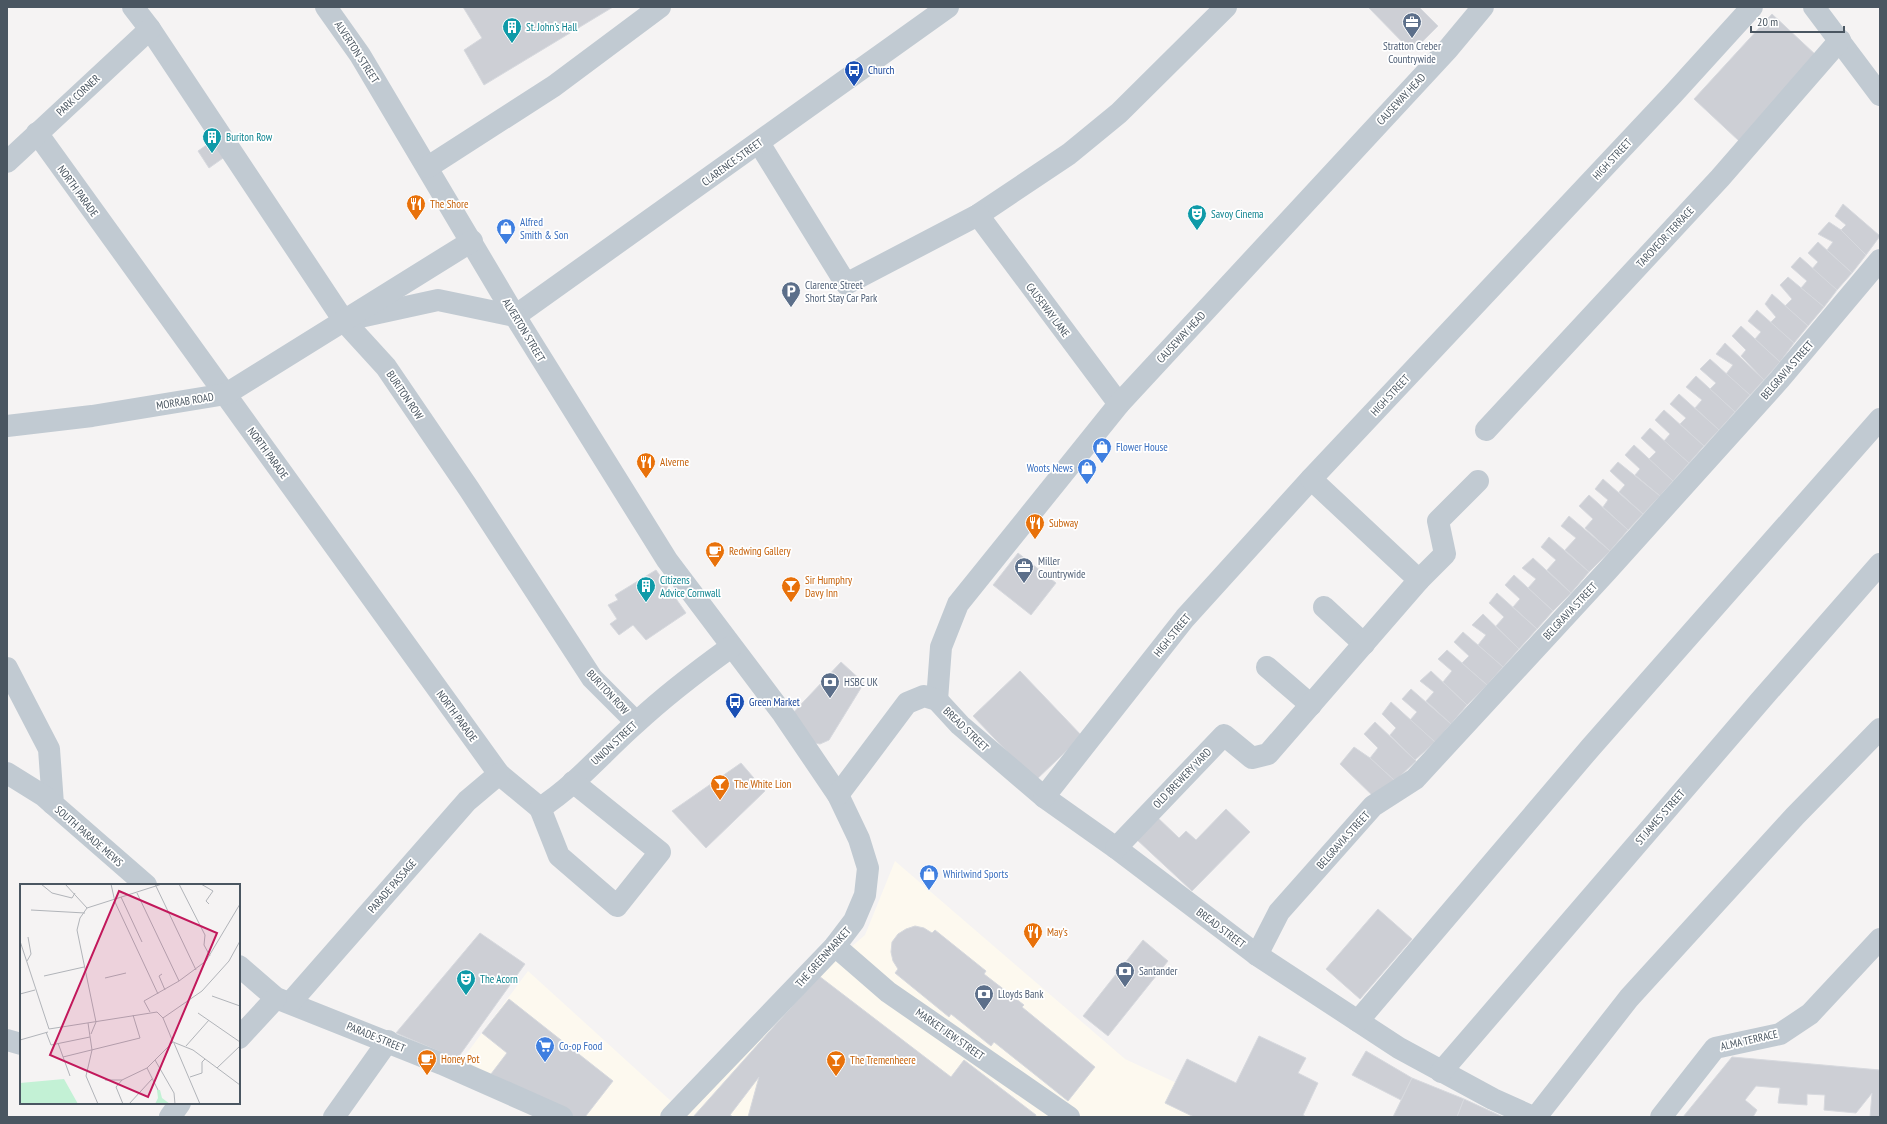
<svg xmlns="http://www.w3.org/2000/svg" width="1887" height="1124" viewBox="0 0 1887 1124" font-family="'PT Sans Narrow',sans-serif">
<rect width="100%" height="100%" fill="#f5f3f3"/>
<path fill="#fdf9ef" d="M895 861 1125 1059 1250 1117H545L450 1076 528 971 672 1102 865 935Z"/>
<g fill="#cdcfd5" stroke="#d7d9de">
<path d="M463 7H613L484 85 464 50 482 38Z"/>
<path d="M1368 7H1419L1438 26 1412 52Z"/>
<path d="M1772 14 1817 56 1739 141 1694 99Z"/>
<path d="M215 139 226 156 209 168 198 151Z"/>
<path d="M1843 204 1880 236 1866 255 1841 230 1846 225 1835 216Z"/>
<path d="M1829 222 1841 230 1866 255 1852 273 1827 250 1833 242 1818 234Z"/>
<path d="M1818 242 1852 273 1837 290 1812 269 1818 262 1808 253Z"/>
<path d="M1800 257 1837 290 1824 307 1801 288 1807 281 1791 267Z"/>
<path d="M1788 277 1824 307 1808 326 1785 306 1792 299 1780 285Z"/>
<path d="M1772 294 1808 326 1794 343 1770 323 1776 317 1765 304Z"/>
<path d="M1757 310 1794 343 1780 362 1755 339 1761 332 1748 321Z"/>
<path d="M1741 326 1780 362 1764 380 1741 356 1746 350 1732 336Z"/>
<path d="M1725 343 1764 380 1750 395 1726 374 1733 365 1716 354Z"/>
<path d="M1710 359 1750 395 1735 412 1710 389 1716 383 1700 369Z"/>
<path d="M1696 376 1735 412 1719 430 1695 408 1702 400 1686 387Z"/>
<path d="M1679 394 1719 430 1704 446 1680 424 1686 418 1670 404Z"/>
<path d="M1664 410 1704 446 1689 463 1664 441 1670 434 1655 420Z"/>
<path d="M1650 428 1689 463 1673 481 1649 459 1656 452 1641 438Z"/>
<path d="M1634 445 1673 481 1660 496 1635 475 1640 469 1625 455Z"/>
<path d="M1618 462 1660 496 1643 514 1619 492 1625 485 1610 471Z"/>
<path d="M1603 479 1643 514 1628 530 1603 507 1608 500 1595 489Z"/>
<path d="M1589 495 1628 530 1610 551 1585 528 1593 519 1579 506Z"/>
<path d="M1569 516 1610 551 1589 572 1565 550 1576 538 1561 526Z"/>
<path d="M1549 537 1589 572 1571 593 1547 570 1556 560 1541 547Z"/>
<path d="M1018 553 1056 583 1031 615 993 585Z"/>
<path d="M1533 558 1571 593 1553 611 1528 588 1536 579 1522 568Z"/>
<path d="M656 570 686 613 646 640 633 625 619 635 610 624 617 619 608 605 618 600 615 595Z"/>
<path d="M1514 575 1553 611 1537 629 1513 607 1520 599 1505 585Z"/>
<path d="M1497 593 1537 629 1519 649 1496 626 1504 617 1489 603Z"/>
<path d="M1483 614 1519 649 1503 667 1478 645 1486 635 1472 625Z"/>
<path d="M1463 632 1503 667 1487 685 1462 663 1469 656 1454 642Z"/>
<path d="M1447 650 1487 685 1467 705 1443 682 1452 671 1438 659Z"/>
<path d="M841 662 864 683 829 740 820 744 815 743 790 716Z"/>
<path d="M1020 671 1082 736 1035 781 973 716Z"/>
<path d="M1431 671 1467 705 1451 724 1426 701 1434 692 1420 681Z"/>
<path d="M1411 689 1451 724 1435 742 1410 720 1417 712 1402 699Z"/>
<path d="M1391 702 1435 742 1415 760 1390 735 1396 728 1382 714Z"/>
<path d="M1375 722 1416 761 1395 781 1370 758 1378 748 1364 734Z"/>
<path d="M1354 747 1370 758 1395 781 1377 800 1340 764Z"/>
<path d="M741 763 765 791 706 848 672 811Z"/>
<path d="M1226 809 1250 832 1192 891 1135 838 1156 816 1179 838 1186 831 1196 840Z"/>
<path d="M1378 909 1412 939 1360 999 1326 969Z"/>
<path d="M915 926 924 928 932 933 935 930 986 971 984 974 1024 1005 1022 1007 1095 1067 1068 1101 994 1042 991 1046 951 1014 949 1017 895 973 898 969 893 961 891 952 892 942 898 934 906 929Z"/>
<path d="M480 933 525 964 457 1059 396 1033Z"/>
<path d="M1143 940 1168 961 1108 1036 1083 1016Z"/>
<path d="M819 976 951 1077 964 1060 1036 1115 1035 1117H748L759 1077 730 1115 733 1117H693Z"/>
<path d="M509 999 613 1081 585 1117H572L491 1074 507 1053 482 1033Z"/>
<path d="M1259 1036 1306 1058 1298 1073 1318 1083 1303 1115 1306 1117H1194L1165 1103 1187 1059 1236 1083Z"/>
<path d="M1366 1051 1412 1078 1401 1100 1352 1075Z"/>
<path d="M1732 1057 1880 1070V1117H1870L1872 1093 1856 1113 1824 1110 1825 1095 1807 1094V1105L1778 1103 1780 1088 1756 1086 1745 1100 1757 1110 1753 1117H1683Z"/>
<path d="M1412 1078 1464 1099 1457 1117H1393Z"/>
<path d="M1464 1099 1503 1117H1457Z"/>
</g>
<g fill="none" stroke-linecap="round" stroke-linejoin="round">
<g stroke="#c1cad2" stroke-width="22">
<path d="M133 7 150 29 344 321 386 367 469 489 592 678 636 722"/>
<path d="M326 7 360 55 515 316 667 560 783 714 838 795 859 839 868 868 865 895 854 921 835 946 671 1117"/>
<path d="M1814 7 1880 95"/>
<path d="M37 133 499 774 540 808C576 785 604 751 636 723 666 695 699 670 731 647"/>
<path d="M759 143 846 284 978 215 1069 154 1119 113 1226 7"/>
<path d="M7 162 150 29"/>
<path d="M428 167 554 86 660 7"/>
<path d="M978 215 1119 404"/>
<path d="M515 316 948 7"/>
<path d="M360 317 438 300 515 316"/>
<path d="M7 426 92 416 226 394 472 241"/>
<path d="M1486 430 1720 178 1840 40"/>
<path d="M1419 580 1445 554 1438 521 1478 481"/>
<path d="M1324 607 1364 644"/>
<path d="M1267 667 1311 705"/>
<path d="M7 668 49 749 53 804 146 885"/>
<path d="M937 700 941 647 958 604 1119 404 1448 49 1483 7"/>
<path d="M7 773 44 796 53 804"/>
<path d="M838 795 907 703 924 696 937 700 960 725 1044 797 1116 848 1257 955 1399 1048 1493 1099 1533 1117"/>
<path d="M1044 797 1185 618 1311 479 1673 94 1752 7"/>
<path d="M540 808 559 856 617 906 660 852 573 782"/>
<path d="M1116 848 1224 735 1252 758 1268 754 1419 580 1311 479"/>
<path d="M835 946 888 992 1069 1117"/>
<path d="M1257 955 1279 912 1373 806 1415 779 1607 571 1780 379 1880 260"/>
<path d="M239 966 276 998 442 1064 562 1117"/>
<path d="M290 1003 467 801 499 774"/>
<path d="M1358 1021 1591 747 1880 419"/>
<path d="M239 1038 276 998"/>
<path d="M7 1040 21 1044"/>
<path d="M1441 1072 1760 701 1880 564"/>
<path d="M170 1117 180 1103"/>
<path d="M334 1117 388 1041"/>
<path d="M1536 1117 1629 998 1795 816 1880 729"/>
<path d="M1661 1117 1715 1048 1780 1034 1810 1014 1880 939"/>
</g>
</g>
<defs>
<symbol id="office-pin" viewBox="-11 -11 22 30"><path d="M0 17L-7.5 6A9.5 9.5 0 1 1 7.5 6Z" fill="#5c6f8a" stroke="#fff"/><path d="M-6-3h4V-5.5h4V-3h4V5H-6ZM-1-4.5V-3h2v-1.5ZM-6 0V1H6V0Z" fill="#fff"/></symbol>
<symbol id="building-pin" viewBox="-11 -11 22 30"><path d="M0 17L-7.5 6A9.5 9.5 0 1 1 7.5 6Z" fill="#0f9aa8" stroke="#fff"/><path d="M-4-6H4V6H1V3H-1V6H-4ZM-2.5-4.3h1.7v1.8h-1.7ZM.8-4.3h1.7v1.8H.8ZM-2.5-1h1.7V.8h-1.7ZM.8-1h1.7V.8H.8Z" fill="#fff"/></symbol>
<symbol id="bus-pin" viewBox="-11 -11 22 30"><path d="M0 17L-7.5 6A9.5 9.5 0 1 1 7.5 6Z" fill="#1a4fb4" stroke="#fff"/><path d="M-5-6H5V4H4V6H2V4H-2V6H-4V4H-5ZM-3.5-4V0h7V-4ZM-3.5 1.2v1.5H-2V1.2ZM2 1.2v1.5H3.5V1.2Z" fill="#fff"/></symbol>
<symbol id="restaurant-pin" viewBox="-11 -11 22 30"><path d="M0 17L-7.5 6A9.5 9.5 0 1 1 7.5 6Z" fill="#e8710a" stroke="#fff"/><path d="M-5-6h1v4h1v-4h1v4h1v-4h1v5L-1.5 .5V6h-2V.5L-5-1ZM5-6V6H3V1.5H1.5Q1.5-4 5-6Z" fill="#fff"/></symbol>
<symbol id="theatre-pin" viewBox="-11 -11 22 30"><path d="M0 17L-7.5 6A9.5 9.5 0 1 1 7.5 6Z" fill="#0f9aa8" stroke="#fff"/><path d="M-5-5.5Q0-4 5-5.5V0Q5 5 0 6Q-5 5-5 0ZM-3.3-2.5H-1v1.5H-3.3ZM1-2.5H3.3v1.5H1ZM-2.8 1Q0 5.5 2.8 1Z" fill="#fff"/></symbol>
<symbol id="shop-pin" viewBox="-11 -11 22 30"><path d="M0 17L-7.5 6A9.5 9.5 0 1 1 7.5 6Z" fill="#3f7fe0" stroke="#fff"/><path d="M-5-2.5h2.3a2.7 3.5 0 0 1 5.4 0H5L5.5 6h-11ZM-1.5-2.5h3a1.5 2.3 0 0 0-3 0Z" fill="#fff"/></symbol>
<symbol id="parking-pin" viewBox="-11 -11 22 30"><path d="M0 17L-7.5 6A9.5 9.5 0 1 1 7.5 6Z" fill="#5c6f8a" stroke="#fff"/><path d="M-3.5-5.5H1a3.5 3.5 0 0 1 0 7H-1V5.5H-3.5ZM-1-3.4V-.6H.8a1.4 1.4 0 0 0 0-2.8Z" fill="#fff"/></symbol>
<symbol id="cafe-pin" viewBox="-11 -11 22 30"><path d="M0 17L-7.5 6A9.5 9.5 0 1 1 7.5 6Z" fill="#e8710a" stroke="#fff"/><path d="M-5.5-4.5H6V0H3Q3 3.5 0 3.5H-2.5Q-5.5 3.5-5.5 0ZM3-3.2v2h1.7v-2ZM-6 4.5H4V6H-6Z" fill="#fff"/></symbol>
<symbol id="bar-pin" viewBox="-11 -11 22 30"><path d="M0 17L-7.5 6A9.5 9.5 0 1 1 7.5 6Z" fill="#e8710a" stroke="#fff"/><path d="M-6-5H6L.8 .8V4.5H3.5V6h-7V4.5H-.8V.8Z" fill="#fff"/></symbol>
<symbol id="bank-pin" viewBox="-11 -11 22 30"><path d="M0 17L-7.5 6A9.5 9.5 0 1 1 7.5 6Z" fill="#5c6f8a" stroke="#fff"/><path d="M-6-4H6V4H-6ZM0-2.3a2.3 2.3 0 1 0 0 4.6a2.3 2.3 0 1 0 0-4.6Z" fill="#fff"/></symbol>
<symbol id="supermarket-pin" viewBox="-11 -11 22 30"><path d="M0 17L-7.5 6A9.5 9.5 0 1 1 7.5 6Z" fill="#3f7fe0" stroke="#fff"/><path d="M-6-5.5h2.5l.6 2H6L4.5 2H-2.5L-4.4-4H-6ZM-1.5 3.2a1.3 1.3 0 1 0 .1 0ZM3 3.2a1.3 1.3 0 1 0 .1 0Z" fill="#fff"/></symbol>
</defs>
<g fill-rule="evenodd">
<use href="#office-pin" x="1401" y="11" width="22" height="30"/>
<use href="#building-pin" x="501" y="16" width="22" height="30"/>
<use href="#bus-pin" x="843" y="59" width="22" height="30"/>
<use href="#building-pin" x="201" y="126" width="22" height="30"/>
<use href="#restaurant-pin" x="405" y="193" width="22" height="30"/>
<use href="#theatre-pin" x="1186" y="203" width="22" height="30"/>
<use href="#shop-pin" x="495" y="217" width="22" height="30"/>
<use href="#parking-pin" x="780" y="280" width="22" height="30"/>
<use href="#shop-pin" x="1091" y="436" width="22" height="30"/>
<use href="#restaurant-pin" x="635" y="451" width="22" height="30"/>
<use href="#shop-pin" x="1076" y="457" width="22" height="30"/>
<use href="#restaurant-pin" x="1024" y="512" width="22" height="30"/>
<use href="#cafe-pin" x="704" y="540" width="22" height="30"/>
<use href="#office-pin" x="1013" y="556" width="22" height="30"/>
<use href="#building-pin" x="635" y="575" width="22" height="30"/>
<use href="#bar-pin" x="780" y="575" width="22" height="30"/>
<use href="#bank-pin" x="819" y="671" width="22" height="30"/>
<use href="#bus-pin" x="724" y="691" width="22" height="30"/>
<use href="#bar-pin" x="709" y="773" width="22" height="30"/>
<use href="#shop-pin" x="918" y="863" width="22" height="30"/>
<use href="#restaurant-pin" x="1022" y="921" width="22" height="30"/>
<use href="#bank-pin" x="1114" y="960" width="22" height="30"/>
<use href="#theatre-pin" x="455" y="968" width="22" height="30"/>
<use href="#bank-pin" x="973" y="983" width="22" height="30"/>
<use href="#supermarket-pin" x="534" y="1035" width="22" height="30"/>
<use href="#cafe-pin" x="416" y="1048" width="22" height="30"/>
<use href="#bar-pin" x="825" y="1049" width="22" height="30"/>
</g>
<g text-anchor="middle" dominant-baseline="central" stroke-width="3.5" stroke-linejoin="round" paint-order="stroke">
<g font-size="11" fill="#0d838f" stroke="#fff" text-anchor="start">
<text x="526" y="27">St. John's Hall</text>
<text x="226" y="137">Buriton Row</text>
<text x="1211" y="214">Savoy Cinema</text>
<text x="660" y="580">Citizens<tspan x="660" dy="13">Advice Cornwall</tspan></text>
<text x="480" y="979">The Acorn</text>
</g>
<g font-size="11" fill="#4e5e75" stroke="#fff" text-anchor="start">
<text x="1412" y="46" text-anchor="middle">Stratton Creber<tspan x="1412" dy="13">Countrywide</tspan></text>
<text x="805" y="285">Clarence Street<tspan x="805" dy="13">Short Stay Car Park</tspan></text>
<text x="1038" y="561">Miller<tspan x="1038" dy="13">Countrywide</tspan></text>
<text x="844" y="682">HSBC UK</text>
<text x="1139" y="971">Santander</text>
<text x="998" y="994">Lloyds Bank</text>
</g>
<g font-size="11" fill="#4a5661" stroke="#fff">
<text transform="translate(357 52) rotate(57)">ALVERTON STREET</text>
<text transform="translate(78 95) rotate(-43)">PARK CORNER</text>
<text transform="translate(1401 99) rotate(-47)">CAUSEWAY HEAD</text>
<text transform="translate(1612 159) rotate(-47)">HIGH STREET</text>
<text transform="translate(732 162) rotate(-36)">CLARENCE STREET</text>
<text transform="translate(78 191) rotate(54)">NORTH PARADE</text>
<text transform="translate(1665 237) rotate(-47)">TAROVEOR TERRACE</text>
<text transform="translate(1048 310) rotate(53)">CAUSEWAY LANE</text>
<text transform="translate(524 330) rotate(59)">ALVERTON STREET</text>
<text transform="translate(1181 337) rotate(-47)">CAUSEWAY HEAD</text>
<text transform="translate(1787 370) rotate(-49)">BELGRAVIA STREET</text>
<text transform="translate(405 395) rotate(56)">BURITON ROW</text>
<text transform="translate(1390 395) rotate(-47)">HIGH STREET</text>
<text transform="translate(185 401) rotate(-9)">MORRAB ROAD</text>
<text transform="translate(268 453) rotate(54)">NORTH PARADE</text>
<text transform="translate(1570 611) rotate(-47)">BELGRAVIA STREET</text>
<text transform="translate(1172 635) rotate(-51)">HIGH STREET</text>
<text transform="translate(608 692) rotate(47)">BURITON ROW</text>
<text transform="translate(457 716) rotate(54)">NORTH PARADE</text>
<text transform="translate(966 729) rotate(44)">BREAD STREET</text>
<text transform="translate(614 743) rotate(-43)">UNION STREET</text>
<text transform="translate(1182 778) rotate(-46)">OLD BREWERY YARD</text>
<text transform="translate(1660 817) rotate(-49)">ST JAMES' STREET</text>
<text transform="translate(89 836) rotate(41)">SOUTH PARADE MEWS</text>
<text transform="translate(1343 840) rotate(-48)">BELGRAVIA STREET</text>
<text transform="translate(392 886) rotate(-49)">PARADE PASSAGE</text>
<text transform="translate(1221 928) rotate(37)">BREAD STREET</text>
<text transform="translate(823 957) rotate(-48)">THE GREENMARKET</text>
<text transform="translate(950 1034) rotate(35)">MARKET JEW STREET</text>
<text transform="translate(376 1037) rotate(22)">PARADE STREET</text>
<text transform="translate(1749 1040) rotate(-13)">ALMA TERRACE</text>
</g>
<g font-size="11" fill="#164399" stroke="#fff" text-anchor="start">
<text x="868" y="70">Church</text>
<text x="749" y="702">Green Market</text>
</g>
<g font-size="11" fill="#c56008" stroke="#fff" text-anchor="start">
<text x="430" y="204">The Shore</text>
<text x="660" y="462">Alverne</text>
<text x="1049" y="523">Subway</text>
<text x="729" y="551">Redwing Gallery</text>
<text x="805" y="580">Sir Humphry<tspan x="805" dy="13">Davy Inn</tspan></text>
<text x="734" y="784">The White Lion</text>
<text x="1047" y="932">May's</text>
<text x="441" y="1059">Honey Pot</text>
<text x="850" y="1060">The Tremenheere</text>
</g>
<g font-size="11" fill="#366cbe" stroke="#fff" text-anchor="start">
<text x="520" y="222">Alfred<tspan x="520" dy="13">Smith &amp; Son</tspan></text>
<text x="1116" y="447">Flower House</text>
<text x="1073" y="468" text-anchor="end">Woots News</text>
<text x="943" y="874">Whirlwind Sports</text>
<text x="559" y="1046">Co-op Food</text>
</g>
</g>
<g transform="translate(20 884)">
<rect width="220" height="220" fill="#f5f3f3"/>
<path d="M44 195 58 220H0V199ZM137 206H140L142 214 150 220H135L138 214Z" fill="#c3f1d5"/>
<path d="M27 204 31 220H0V211Z" fill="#c3f1d5"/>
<path fill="none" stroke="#b1b4b9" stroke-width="1" d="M21 0 32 9 52 14 55 9M45 0 67 24M91 0 95 18 138 110M135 0 176 86M159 0 185 51 184 61 190 72M181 0 193 7 186 17 189 20M117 9 159 97M101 13 122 58M67 24 60 34 57 46 76 138M67 24 142 0M11 26 65 29M0 57 29 145M7 77 11 70 8 53M142 90 139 92 145 106M24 92 64 83M85 94 106 89M0 110 15 106M192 112 220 122M130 128 124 117 159 97 186 77 220 20M178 129 220 158M143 134 182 107 209 77 220 57M68 139 72 166 66 192 78 220M29 145 137 128 143 134 153 158M26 148 31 161 70 153M71 150 76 138M0 156 28 148M153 158 173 166 220 201M38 159 50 192M154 159 180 220M166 162 189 136M43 173 120 154 113 131M135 176 154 209 155 220M127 184 138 206M197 184 220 162M170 193 182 189V178L185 175M85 196H102L127 184 153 158M102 196 96 203 103 220M109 220 132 195"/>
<path fill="#c2185b" fill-opacity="0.15" stroke="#c2185b" stroke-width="2" d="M99 7 197 49 128 213 30 171Z"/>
<rect width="220" height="220" fill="none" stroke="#4a5661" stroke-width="2"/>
</g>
<rect width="1887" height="1124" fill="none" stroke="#4a5661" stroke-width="16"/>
<path d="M1751 26v6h93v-6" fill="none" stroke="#4a5661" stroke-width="2"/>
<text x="1757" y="26" font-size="12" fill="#4a5661" stroke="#ffffff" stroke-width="3" paint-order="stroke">20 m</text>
</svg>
